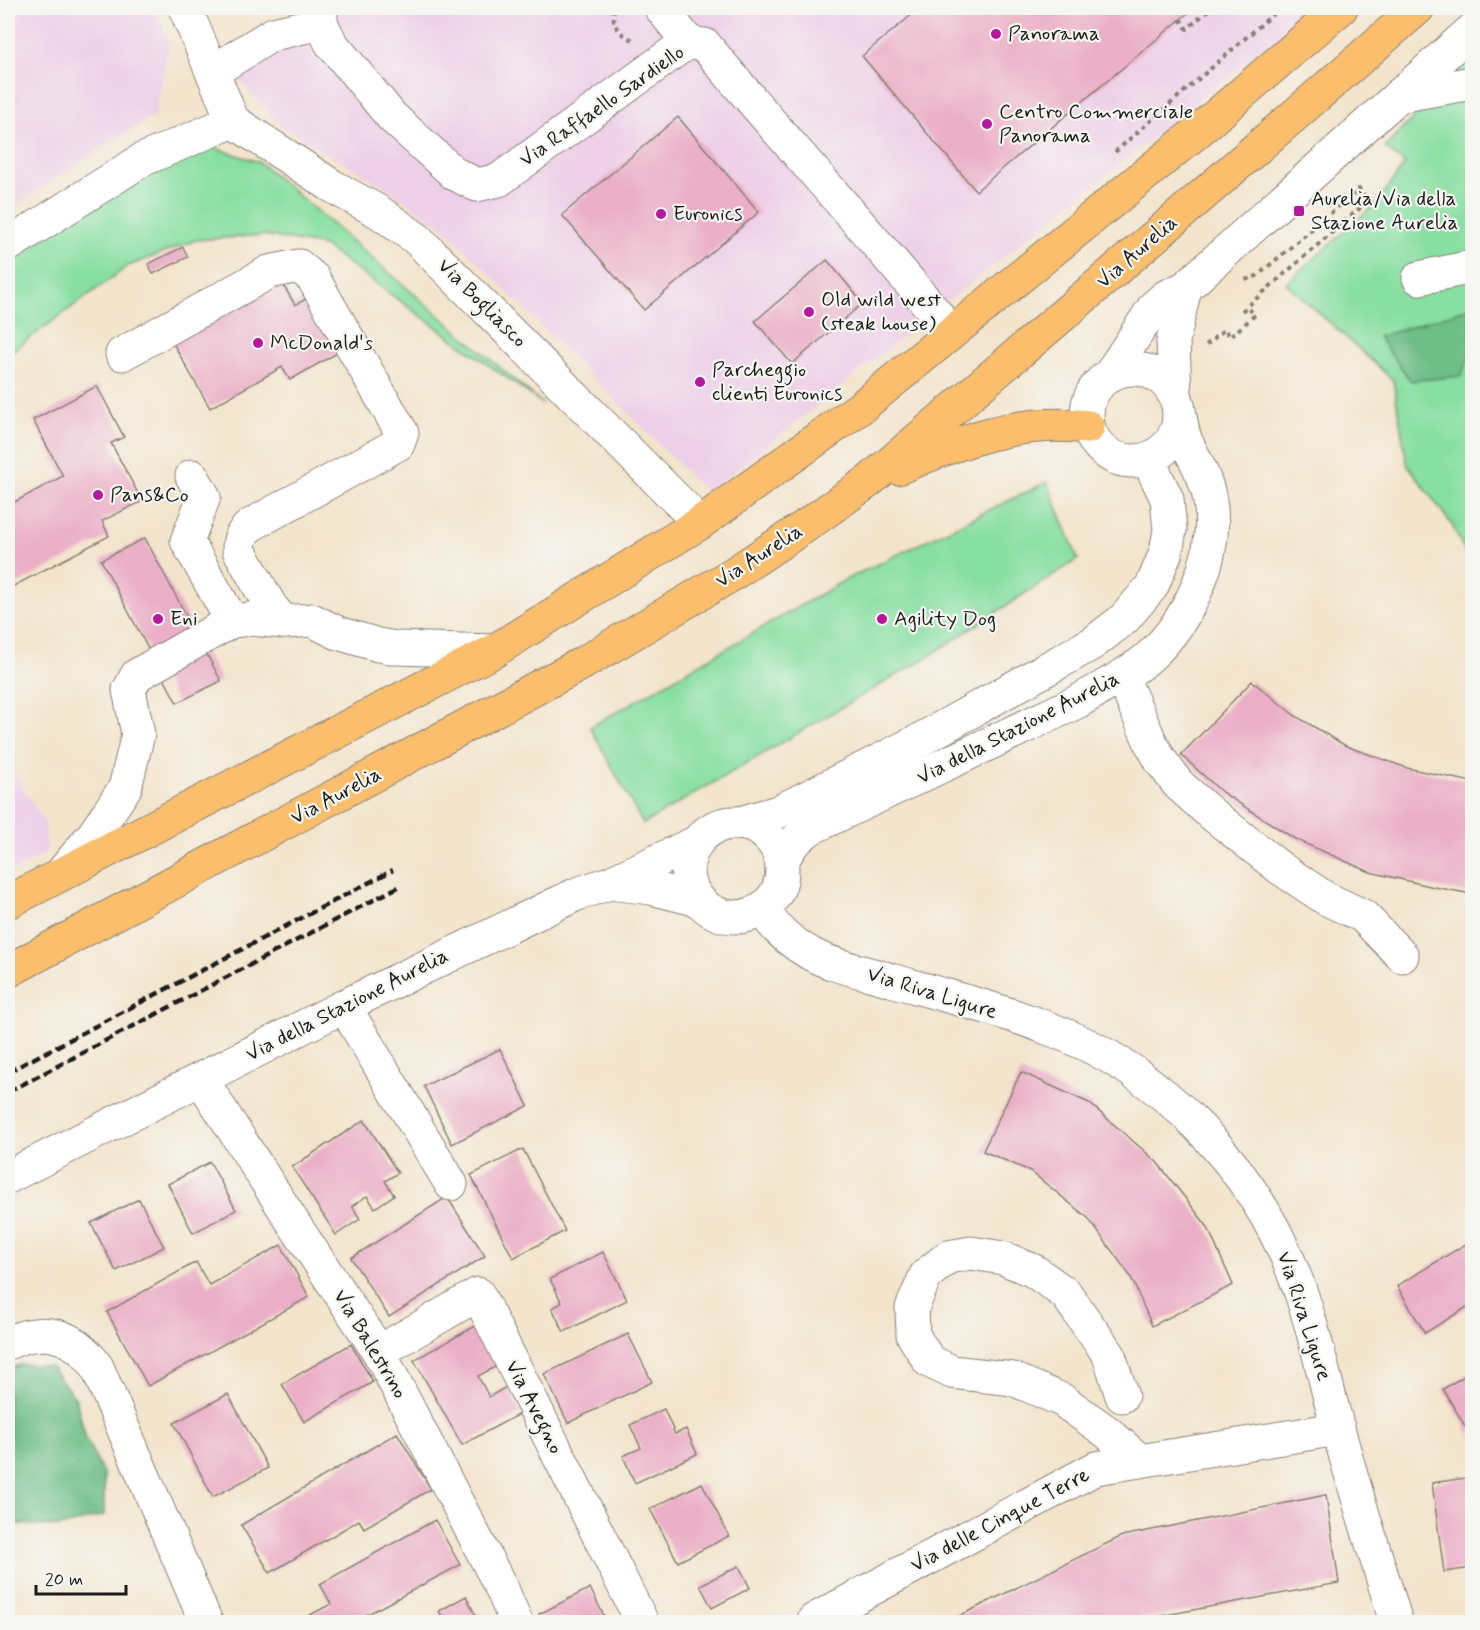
<svg xmlns="http://www.w3.org/2000/svg" width="1480" height="1630" viewBox="0 0 1480 1630" font-family="Mynerve,sans-serif">
<rect width="100%" height="100%" fill="#f6f6f2"/>
<filter id="ink" filterUnits="userSpaceOnUse"><feTurbulence type="fractalNoise" baseFrequency=".0167" numOctaves="2"/><feDisplacementMap in="SourceGraphic" scale="12" xChannelSelector="R" yChannelSelector="G"/><feConvolveMatrix kernelMatrix="1 2 1 2 8 2 1 2 1" color-interpolation-filters="sRGB"/></filter>
<filter id="wash" filterUnits="userSpaceOnUse"><feTurbulence type="fractalNoise" baseFrequency=".008" numOctaves="4" result="noise"/><feDisplacementMap in="SourceGraphic" scale="24" xChannelSelector="R" yChannelSelector="G"/><feGaussianBlur stdDeviation="1.35" result="paint"/><feColorMatrix in="noise" values="0 0 0 0 0 0 0 0 0 0 0 0 0 0 0 0 0 1.4 0 .05"/><feComposite in="paint" operator="in"/></filter>
<g filter="url(#wash)">
<rect width="100%" height="100%" fill="#f3e4cc"/>
<g fill="#eed0e8">
<path d="M8 8H154L169 45 155 116 120 135 8 210Z"/>
<path d="M335 8H1315L707 493 445 229 382 185 281 126 239 80Z"/>
<path d="M8 765 45 823 47 852 8 873Z"/>
</g>
<g fill="#88dfa2" stroke="#527e5f" stroke-width="1.5">
<path d="M1472 58V566L1452 525 1407 464 1393 380 1286 283 1377 203 1405 164 1385 148 1462 65Z"/>
<path d="M190 140 259 162 543 404 324 246 264 235 196 240 128 266 8 354V260Z"/>
<path d="M1047 482 1078 559 926 658 643 824 590 727 847 579Z"/>
</g>
<g fill="#6ebe88" stroke="#456d52" stroke-width="1.5">
<path d="M1472 307V351L1461 376 1411 381 1378 337Z"/>
<path d="M21 1364 50 1366 76 1399 86 1439 104 1475V1515L60 1527 8 1523V1369Z"/>
</g>
<g id="blocks">
<g fill="#ebb0c7">
<path d="M920 8H1194L976 191 862 56Z"/>
<path d="M678 117 759 212 644 310 562 215Z"/>
<path d="M183 247 188 257 153 274 148 264Z"/>
<path d="M827 260 863 303 792 364 755 321Z"/>
<path d="M278 276 295 305 315 294 346 348 290 380 282 367 210 408 170 338Z"/>
<path d="M97 386 124 437 111 443 142 501 102 521 109 536 8 589V513L12 511 9 505 63 476 33 420Z"/>
<path d="M145 538 221 681 177 703 101 560Z"/>
<path d="M1252 681 1294 715 1346 746 1407 768 1472 782V894L1434 887 1370 872 1295 839 1223 793 1181 755Z"/>
<path d="M500 1049 528 1106 452 1144 424 1086Z"/>
<path d="M1021 1072 1089 1103 1157 1162 1207 1226 1233 1285 1152 1326 1131 1277 1088 1218 1030 1171 983 1151Z"/>
<path d="M364 1120 398 1173 385 1181 394 1195 375 1208 367 1196 352 1206 360 1219 336 1235 292 1167Z"/>
<path d="M523 1149 565 1231 513 1258 471 1175Z"/>
<path d="M210 1162 236 1210 193 1233 168 1184Z"/>
<path d="M447 1197 485 1256 389 1317 351 1258Z"/>
<path d="M139 1199 164 1247 116 1271 91 1223Z"/>
<path d="M1472 1240V1304L1425 1333 1397 1286Z"/>
<path d="M281 1245 309 1297 148 1386 107 1312 196 1262 209 1285Z"/>
<path d="M603 1252 627 1300 564 1332 552 1308 562 1303 550 1279Z"/>
<path d="M479 1324 501 1364 478 1376 489 1397 506 1387 521 1413 462 1445 414 1360Z"/>
<path d="M628 1334 652 1382 568 1423 544 1374Z"/>
<path d="M351 1344 373 1382 304 1422 282 1384Z"/>
<path d="M1472 1371V1438L1443 1389Z"/>
<path d="M228 1394 268 1468 213 1497 174 1423Z"/>
<path d="M664 1409 675 1434 686 1429 697 1454 635 1483 623 1456 641 1448 630 1425Z"/>
<path d="M397 1433 431 1489 364 1528 359 1520 270 1573 241 1525Z"/>
<path d="M1472 1477V1568L1444 1572 1432 1483Z"/>
<path d="M702 1483 729 1536 678 1562 650 1509Z"/>
<path d="M1326 1495 1339 1583 1139 1620 1134 1622H947L1122 1536Z"/>
<path d="M435 1520 460 1565 353 1622H297L331 1604 320 1584Z"/>
<path d="M739 1566 750 1588 712 1608 700 1585Z"/>
<path d="M590 1588 607 1622H543L539 1614Z"/>
<path d="M466 1596 479 1622H445L439 1611Z"/>
</g>
</g>
</g>
<g filter="url(#ink)">
<use href="#blocks" fill-opacity="0" stroke="#888074" stroke-width="1.5"/>
<g fill="none" stroke-linecap="round" stroke-linejoin="round">
<defs>
<g id="minor">
<path d="M185 8 233 121 332 186 379 212 417 239 700 523"/>
<path d="M321 8V23L331 43 392 117 455 174 477 185 499 180 678 49 689 43 705 45C785 142 872 234 951 332"/>
<path d="M661 8 689 43"/>
<path d="M212 72 273 34 321 23"/>
<path d="M1398 96 1472 83"/>
<path d="M8 245 142 160 233 121"/>
<path d="M1419 278 1472 267"/>
<path d="M122 354 269 272 299 266 313 278 402 433 398 444 251 525C242 532 239 538 239 550L271 607 284 622"/>
<circle cx="1133" cy="415" r="46"/>
<path d="M1109 376 1154 307 1165 297 1185 288 1472 30"/>
<path d="M1175 395 1173 341 1185 288"/>
<path d="M192 476 204 497 187 541 232 621"/>
<path d="M1122 677 1151 743 1161 761 1178 784 1208 811 1280 868 1325 898 1363 916 1402 956"/>
<circle cx="735" cy="870" r="47"/>
<path d="M740 823 778 812 920 740 1093 643 1124 619 1152 586 1166 552 1170 530 1167 499 1148 459"/>
<path d="M782 861 793 843 809 829 1079 701C1102 687 1128 675 1149 657 1189 621 1219 555 1210 501 1207 479 1195 461 1186 441 1182 432 1181 420 1179 410"/>
<path d="M60 875 94 834 125 788 138 734 129 690 137 675 232 621 251 619 284 622 312 620 338 633 378 645 397 648 494 651"/>
<path d="M610 883 695 843"/>
<path d="M762 909C774 928 792 943 811 954 835 967 865 972 891 980 944 995 998 1009 1050 1029 1164 1071 1256 1170 1297 1282 1315 1329 1324 1380 1338 1428 1355 1493 1377 1558 1396 1622"/>
<path d="M344 1006 451 1184"/>
<path d="M201 1079 294 1224 379 1352 502 1589 516 1622"/>
<path d="M8 1177 344 1006 577 894 610 883 651 888 699 900"/>
<path d="M8 1343C44 1326 74 1334 97 1367L206 1622"/>
<path d="M379 1352 478 1294 642 1622"/>
<path d="M1122 1396 1109 1355 1066 1294 1034 1271 1003 1258 971 1253 948 1257 926 1275 912 1308 913 1335 929 1361 952 1372 1013 1379 1062 1400 1107 1432 1140 1461"/>
<path d="M814 1620 1096 1468 1338 1429"/>
</g>
<g id="highway">
<path d="M898 468C963 440 1016 419 1088 427"/>
<path d="M8 902 494 651 700 523 860 408 1197 132 1341 8"/>
<path d="M8 971 583 663 733 574 801 529 869 481 1182 213 1418 8"/>
</g>
</defs>
<use href="#minor" stroke="#888074" stroke-width="35"/>
<use href="#highway" stroke="#888074" stroke-width="35"/>
<g stroke="#888074" stroke-width="4" stroke-dasharray="4.5 4.5" stroke-linecap="butt">
<path d="M614 8C611 26 620 36 637 41"/>
<path d="M1180 19 1187 29 1211 8"/>
<path d="M1115 152 1280 8"/>
<path d="M1242 311 1368 201 1359 189 1257 276 1242 281"/>
<path d="M1206 345 1225 329 1230 337 1255 315 1247 307"/>
</g>
<use href="#minor" stroke="#fff" stroke-width="33"/>
<use href="#highway" stroke="#fabe6d" stroke-width="33"/>
<g stroke="#1c1c1c" stroke-width="4.5" stroke-dasharray="9 4.5" stroke-linecap="butt">
<path d="M8 1072 393 870"/>
<path d="M8 1092 402 885"/>
</g>
</g>
</g>
<g fill="#b5179e" stroke="#f6f6f2" stroke-width="2">
<circle cx="996" cy="34" r="6"/>
<circle cx="987" cy="124" r="6"/>
<rect x="1293" y="205" width="12" height="12" rx="3"/>
<circle cx="661" cy="214" r="6"/>
<circle cx="809" cy="312" r="6"/>
<circle cx="258" cy="343" r="6"/>
<circle cx="700" cy="382" r="6"/>
<circle cx="98" cy="495" r="6"/>
<circle cx="158" cy="619" r="6"/>
<circle cx="882" cy="619" r="6"/>
</g>
<g text-anchor="middle" dominant-baseline="central" stroke-width="4.5" stroke-linejoin="round" paint-order="stroke">
<g font-size="21" fill="#1c1c1c" stroke="#f6f6f2" text-anchor="start">
<text x="1008" y="34">Panorama</text>
<text x="999" y="112">Centro Commerciale<tspan x="999" dy="24">Panorama</tspan></text>
<text x="1311" y="199">Aurelia/Via della<tspan x="1311" dy="24">Stazione Aurelia</tspan></text>
<text x="673" y="214">Euronics</text>
<text x="821" y="300">Old wild west<tspan x="821" dy="24">(steak house)</tspan></text>
<text x="270" y="343">McDonald's</text>
<text x="712" y="370">Parcheggio<tspan x="712" dy="24">clienti Euronics</tspan></text>
<text x="110" y="495">Pans&amp;Co</text>
<text x="170" y="619">Eni</text>
<text x="894" y="619">Agility Dog</text>
</g>
<g font-size="21" fill="#1c1c1c" stroke="#f6f6f2">
<text transform="translate(602 106) rotate(-35)">Via Raffaello Sardiello</text>
<text transform="translate(1137 252) rotate(-41)">Via Aurelia</text>
<text transform="translate(482 303) rotate(45)">Via Bogliasco</text>
<text transform="translate(759 556) rotate(-33)">Via Aurelia</text>
<text transform="translate(1018 728) rotate(-27)">Via della Stazione Aurelia</text>
<text transform="translate(336 796) rotate(-28)">Via Aurelia</text>
<text transform="translate(932 993) rotate(17)">Via Riva Ligure</text>
<text transform="translate(347 1005) rotate(-27)">Via della Stazione Aurelia</text>
<text transform="translate(1304 1316) rotate(72)">Via Riva Ligure</text>
<text transform="translate(370 1344) rotate(59)">Via Balestrino</text>
<text transform="translate(534 1407) rotate(63)">Via Avegno</text>
<text transform="translate(1000 1520) rotate(-28)">Via delle Cinque Terre</text>
</g>
</g>
<rect width="1480" height="1630" fill="none" stroke="#f6f6f2" stroke-width="30"/>
<path d="M36 1585v9h90v-9" fill="none" stroke="#1c1c1c" stroke-width="3"/>
<text x="45" y="1585" font-size="18" fill="#1c1c1c" stroke="#f6f6f2" stroke-width="4.5" paint-order="stroke">20 m</text>
</svg>
